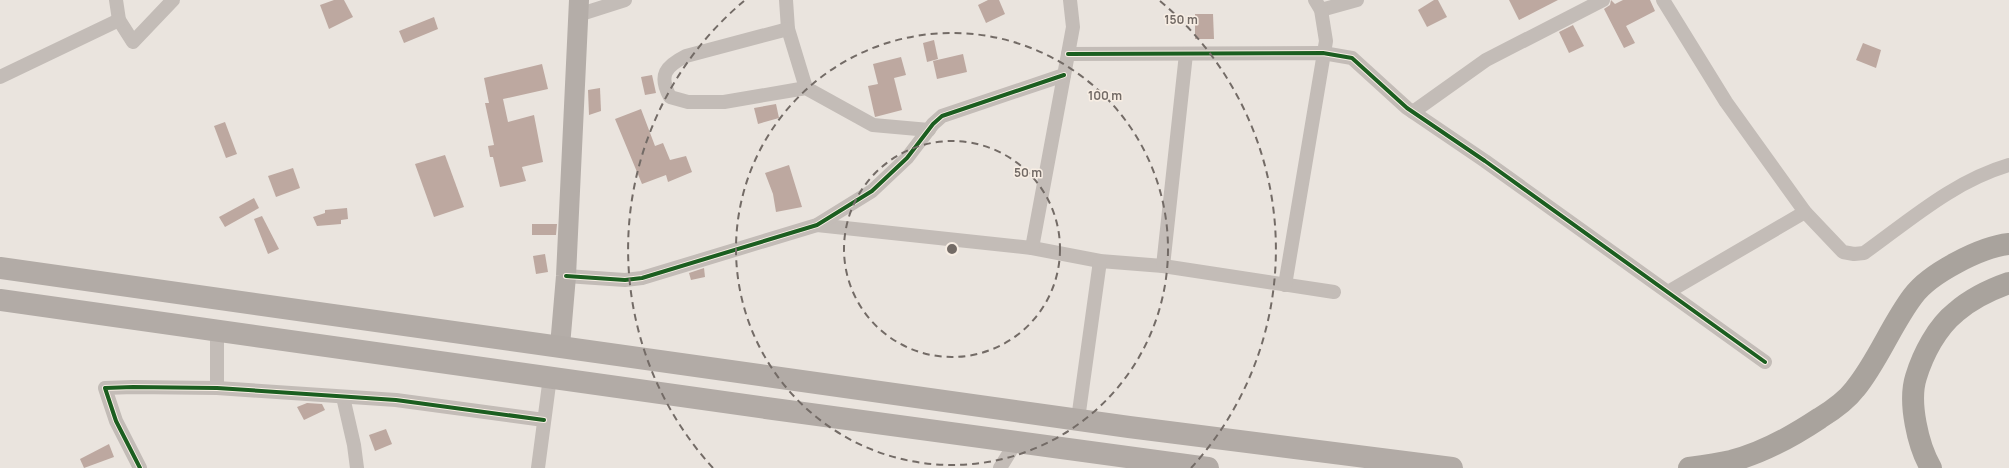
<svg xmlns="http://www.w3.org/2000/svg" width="2009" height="468" viewBox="0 0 2009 468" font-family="Manrope,sans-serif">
<rect width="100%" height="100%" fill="#eae4de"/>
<g fill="#bda8a0">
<path d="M334 0H344L353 17 329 29 320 5Z"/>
<path d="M988 0H999L1005 14 986 23 978 5Z"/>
<path d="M1434 0H1438L1447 17 1427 27 1418 10Z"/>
<path d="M1509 0H1558L1519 20Z"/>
<path d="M1611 0 1615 4 1623 0H1650L1655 11 1626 26 1635 43 1624 48 1604 9 1610 5Z"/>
<path d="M1195 14H1213L1214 39H1195Z"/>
<path d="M434 17 438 29 404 43 399 31Z"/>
<path d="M1573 25 1584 46 1569 53 1559 32Z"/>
<path d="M934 40 938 59 927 62 923 43Z"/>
<path d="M1863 43 1881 50 1876 68 1856 60Z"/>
<path d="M963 54 967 72 937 79 933 61Z"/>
<path d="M901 57 906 75 894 78 902 110 875 117 868 86 878 84 873 64Z"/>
<path d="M542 64 548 89 503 99 508 122 534 115 543 162 522 167 526 181 500 187 493 157H490L488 146 494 145 485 103H489L484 78Z"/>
<path d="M652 75 656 93 645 95 641 77Z"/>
<path d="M600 88 601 111 589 115 588 90Z"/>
<path d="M776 104 779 118 758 124 754 108Z"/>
<path d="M641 109 655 146 663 143 670 160 686 156 692 172 668 182 666 175 642 184 615 119Z"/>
<path d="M225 122 237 154 226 158 214 126Z"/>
<path d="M445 155 464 207 434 217 415 164Z"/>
<path d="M789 165 802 207 776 212 773 194 765 173Z"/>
<path d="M293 168 300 188 276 197 268 176Z"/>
<path d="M254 198 259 208 225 227 219 217Z"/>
<path d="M347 208 348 219 341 220V224L317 226 313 217 325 213V210Z"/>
<path d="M262 216 279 249 268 254 254 219Z"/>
<path d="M532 224H557L556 235H532Z"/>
<path d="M545 254 548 272 536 274 533 256Z"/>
<path d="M704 268 705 277 691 280 689 273Z"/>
<path d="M307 403 322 404 325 410 304 420 297 407Z"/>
<path d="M386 429 392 444 375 451 369 435Z"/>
<path d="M109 444 114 457 84 468 80 459Z"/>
</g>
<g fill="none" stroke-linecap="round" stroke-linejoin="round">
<g stroke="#c3bcb7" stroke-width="14">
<path d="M116 0 119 20 133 42 173 0"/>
<path d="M786 0 788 29 806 88"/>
<path d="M1663 0 1726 102 1805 212 1843 252 1854 254 1864 253C1910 220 1954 181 2009 165"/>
<path d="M1321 10 1357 0"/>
<path d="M578 15 625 0"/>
<path d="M788 29 686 56C666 66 658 75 670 97L688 102H724L806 88 873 125 929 130"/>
<path d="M1068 54 1323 53 1352 58 1407 108 1485 161 1765 362"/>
<path d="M0 77 119 20"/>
<path d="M1413 112 1486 60 1603 0"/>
<path d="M817 225 1032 248 1100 261 1163 266 1334 292"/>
<path d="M1032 248 1073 27 1070 0"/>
<path d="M1163 266 1186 54"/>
<path d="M566 276 625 280 642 278 817 225 872 191 907 158 933 124 942 116 1064 75"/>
<path d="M1285 285 1326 41 1321 10 1315 0"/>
<path d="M1668 292 1805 212"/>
<path d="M217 330V388"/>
<path d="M343 397 354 445 357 468"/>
<path d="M1078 419 1100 261"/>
<path d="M140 468 116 421 105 388 133 387 217 388 396 400 544 420"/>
<path d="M538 468 550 377"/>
<path d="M1000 468 1016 442"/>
</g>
<path stroke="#b4ada8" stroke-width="20" d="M560 346 566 276 579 0"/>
<g stroke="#b2aba6" stroke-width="22">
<path d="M0 268 1129 427 1452 468"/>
<path d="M0 300 766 408 1208 468"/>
</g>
<g stroke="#a9a39d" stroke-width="22">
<path d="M1689 468C1703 466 1717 464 1731 461 1763 453 1793 436 1820 418 1833 410 1846 401 1855 389 1878 361 1891 325 1913 296 1930 273 1981 247 2009 244"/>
<path d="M1931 468C1918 446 1908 402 1916 377 1923 354 1937 327 1956 312 1972 298 1989 290 2009 283"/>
</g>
<defs>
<g id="cycleway">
<path d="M1068 54 1323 53 1352 58 1407 108 1485 161 1765 362"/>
<path d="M566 276 625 280 642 278 817 225 872 191 907 158 933 124 942 116 1064 75"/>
<path d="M140 468 116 421 105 388 133 387 217 388 396 400 544 420"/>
</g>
</defs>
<use href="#cycleway" stroke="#f8eee4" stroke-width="6"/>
<use href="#cycleway" stroke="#1b5e20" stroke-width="4"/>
</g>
<g fill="none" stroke="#736b66" stroke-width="2" stroke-dasharray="7 5">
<circle cx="952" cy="249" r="108"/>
<circle cx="952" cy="249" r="216"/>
<path d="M713 468A324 324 0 0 1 744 1M1160 1A324 324 0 0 1 1191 468"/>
</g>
<circle cx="952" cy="249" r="6" fill="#736b66" stroke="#f8eee4" stroke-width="2"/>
<g font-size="12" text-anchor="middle" font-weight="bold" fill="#736b66" stroke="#f8eee4" stroke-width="3" stroke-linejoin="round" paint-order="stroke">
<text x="1181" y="24">150 m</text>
<text x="1105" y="100">100 m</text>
<text x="1028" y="177">50 m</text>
</g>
</svg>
